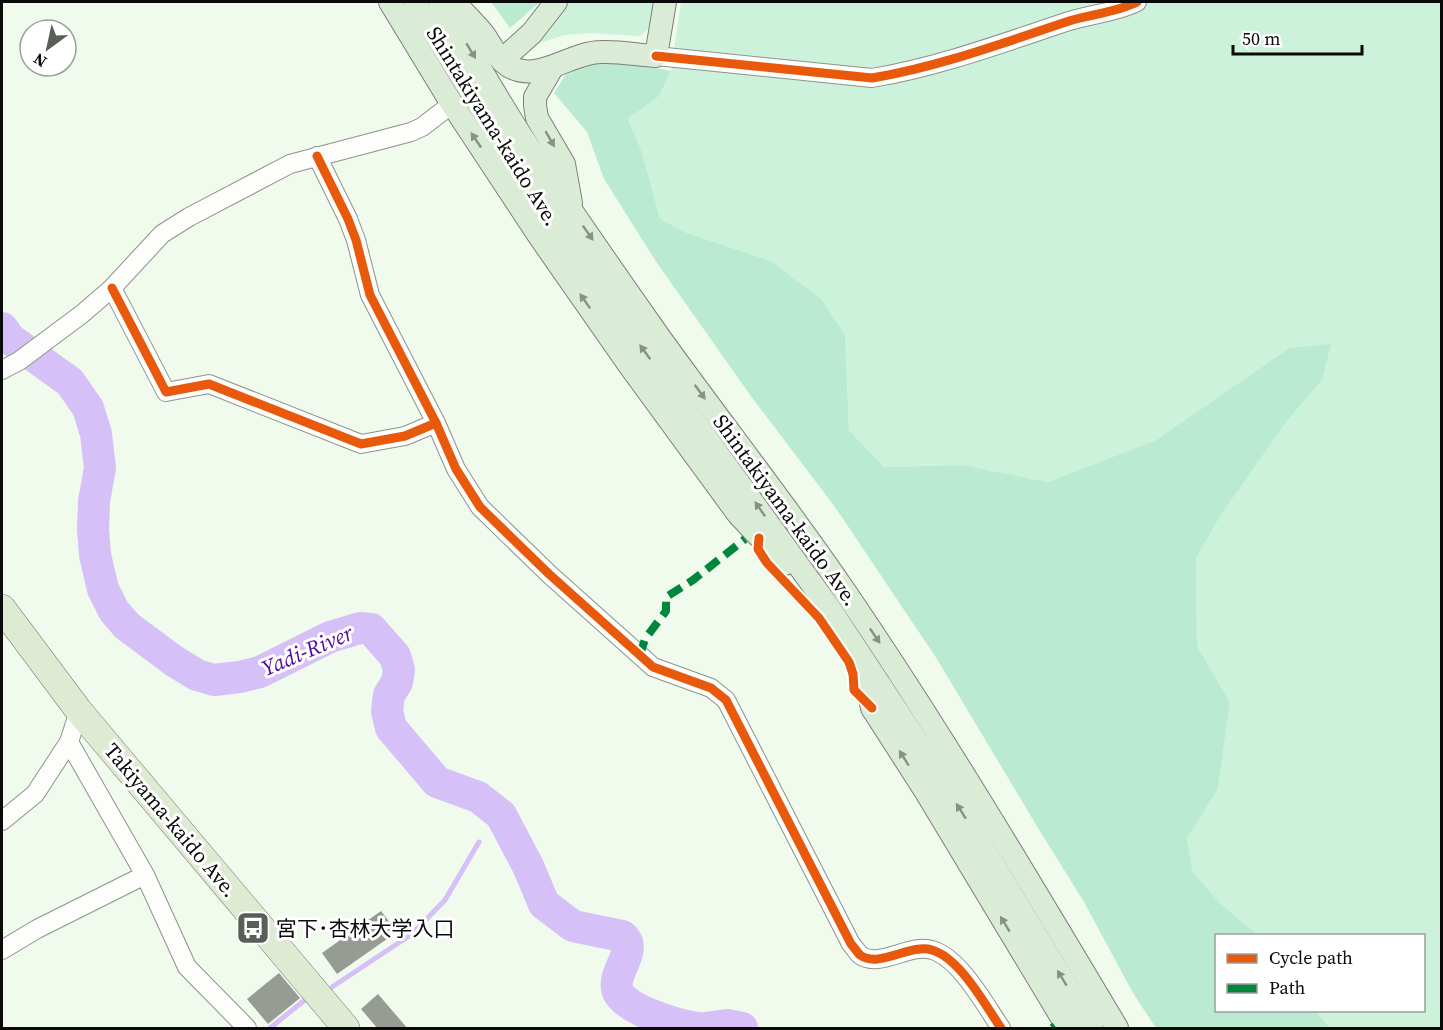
<svg xmlns="http://www.w3.org/2000/svg" width="1443" height="1030" viewBox="0 0 1443 1030" font-family="'Source Serif 4','Noto Sans JP',serif">
<rect width="100%" height="100%" fill="#f0faed"/>
<g fill="#ccf2dc">
<path d="M566 2H657L653 25 640 36 587 33 565 35 535 44Z"/>
<path d="M681 2H1441V1028H1331L1315 1011 1424 1010V936L1258 935 1220 903 1191 871 1187 839 1218 789 1230 702 1197 646 1196 558 1221 515 1287 421 1322 380 1289 348 1156 440 1048 482 963 465 884 467 849 430 845 335 689 234 660 219 642 152 628 119 659 96 671 71Z"/>
</g>
<g fill="#baebd2">
<path d="M491 2H540L510 28Z"/>
<path d="M595 62 643 65 671 71 659 96 628 119 642 152 660 219 689 234 770 261 821 299 845 335 849 430 884 467 963 465 1048 482 1156 440 1289 348 1331 344 1322 380 1287 421 1221 515 1196 558 1197 646 1230 702 1218 789 1187 839 1192 871 1220 903 1258 935 1216 936V1010L1315 1011 1331 1028H1156L1133 993 1084 902 1038 828 937 659 835 507 753 399 657 263 604 179 587 132 554 93 566 74Z"/>
</g>
<g fill="none" stroke-linecap="round" stroke-linejoin="round">
<g stroke="#d5c0f8" stroke-width="5">
<path d="M332 987 412 934 445 900 479 842"/>
<path d="M270 1028 306 999"/>
</g>
<g stroke="#d5c0f8" stroke-width="32">
<path d="M2 328 10 339 70 382 88 408 96 434 100 468 94 501 93 530 95 555 103 589 114 611 127 626 174 661 197 675 214 680 240 677 260 672 330 637 360 628 371 629 395 656 399 670 397 682 389 695 387 711 391 728 437 782 478 797 501 815 528 866 544 904 573 926 622 936C640 950 610 973 618 992 626 1010 679 1026 698 1028"/>
<path d="M705 1028 727 1025 742 1028"/>
</g>
</g>
<g fill="#969c94">
<path d="M381 911 397 932 337 974 322 953Z"/>
<path d="M279 973 300 998 268 1024 247 999Z"/>
<path d="M378 994 408 1029H378L361 1009Z"/>
</g>
<g fill="none" stroke-linecap="round" stroke-linejoin="round">
<defs>
<g id="minor">
<path d="M656 56 872 78C938 67 1003 43 1066 22 1090 14 1115 13 1137 2"/>
<path d="M317 156 348 219 356 240 370 295 436 423 456 469 480 507 549 574 653 667 711 688 726 700 851 944C854 947 857 952 860 955 879 969 910 943 932 950 960 958 985 1005 1001 1028"/>
<path d="M112 288 166 392 209 384 361 444 405 436 436 423"/>
<path d="M2 370 19 361 82 314 112 288 162 234 189 217 290 164 411 132 422 127 452 104"/>
<path d="M79 711 69 742 145 875 187 967 247 1028"/>
<path d="M2 821 35 794 69 742"/>
<path d="M2 950 37 929 145 875"/>
</g>
<g id="major">
<path d="M390 2 452 104 539 236 629 365 738 514 785 564"/>
<path d="M415 2 544 209 634 338 830 609 940 776 1092 1028"/>
<path d="M440 2C467 45 492 90 520 134 565 203 613 271 660 338 721 423 787 506 846 593 942 734 1030 882 1117 1028"/>
<path d="M454 2C464 13 476 24 485 36 492 47 497 58 507 65 537 85 570 52 601 52 619 51 638 55 656 56L665 2"/>
<path d="M512 51 532 33 556 2"/>
<path d="M552 68 535 97V105L537 118 564 164 571 203"/>
<path d="M863 666 872 708 926 792 1068 1028"/>
</g>
<path id="highway" d="M2 608 79 711 346 1028"/>
</defs>
<use href="#minor" stroke="#8e928c" stroke-width="20"/>
<use href="#major" stroke="#7b7f7a" stroke-width="24"/>
<use href="#highway" stroke="#7b7f7a" stroke-width="28"/>
<use href="#minor" stroke="#fdfefc" stroke-width="18"/>
<use href="#major" stroke="#dbecd6" stroke-width="22"/>
<use href="#highway" stroke="#deead2" stroke-width="27"/>
<g stroke="#00873e" stroke-width="8" stroke-dasharray="15 8" stroke-linecap="butt">
<path d="M640 655 645 639 666 611V597L693 580 745 539"/>
<path d="M1052 1028 1055 1026"/>
</g>
<defs>
<g id="cycleway">
<path d="M656 56 872 78C938 67 1003 43 1066 22 1090 14 1115 13 1137 2"/>
<path d="M317 156 348 219 356 240 370 295 436 423 456 469 480 507 549 574 653 667 711 688 726 700 851 944C854 947 857 952 860 955 879 969 910 943 932 950 960 958 985 1005 1001 1028"/>
<path d="M112 288 166 392 209 384 361 444 405 436 436 423"/>
<path d="M759 538 758 549 767 563 819 618 849 662 853 674 854 690 872 708"/>
</g>
</defs>
<use href="#cycleway" stroke="#fff" stroke-width="13"/>
<use href="#cycleway" stroke="#e8590c" stroke-width="9"/>
</g>
<defs><path id="oneway-solid" d="M-6-.8H1V-3.2L6.5 0L1 3.2V.8H-6Z" transform="scale(1.5)"/></defs>
<g fill="#879284">
<use href="#oneway-solid" transform="translate(471 51) rotate(59)"/>
<use href="#oneway-solid" transform="translate(550 139) rotate(60)"/>
<use href="#oneway-solid" transform="translate(476 140) rotate(-124)"/>
<use href="#oneway-solid" transform="translate(588 233) rotate(55)"/>
<use href="#oneway-solid" transform="translate(585 301) rotate(-125)"/>
<use href="#oneway-solid" transform="translate(645 352) rotate(-126)"/>
<use href="#oneway-solid" transform="translate(700 392) rotate(54)"/>
<use href="#oneway-solid" transform="translate(760 509) rotate(-125)"/>
<use href="#oneway-solid" transform="translate(875 636) rotate(56)"/>
<use href="#oneway-solid" transform="translate(904 758) rotate(-122)"/>
<use href="#oneway-solid" transform="translate(961 811) rotate(-122)"/>
<use href="#oneway-solid" transform="translate(1005 924) rotate(-121)"/>
<use href="#oneway-solid" transform="translate(1062 978) rotate(-121)"/>
</g>
<defs>
<symbol id="bus-square" viewBox="-11 -11 22 22"><rect x="-9" y="-9" width="18" height="18" rx="4" fill="#5a5e59" stroke="#fff"/><path d="M-5-6H5V4H4V6H2V4H-2V6H-4V4H-5ZM-3.5-4V0h7V-4ZM-3.5 1.2v1.5H-2V1.2ZM2 1.2v1.5H3.5V1.2Z" fill="#fff"/></symbol>
</defs>
<g fill-rule="evenodd">
<use href="#bus-square" x="234" y="909" width="38" height="38"/>
</g>
<g text-anchor="middle" dominant-baseline="central" stroke-width="6" stroke-linejoin="round" paint-order="stroke">
<g font-size="21" fill="#0a0a0a" stroke="#fff">
<text transform="translate(493 126) rotate(58)">Shintakiyama-kaido Ave.</text>
<text transform="translate(786 510) rotate(54)">Shintakiyama-kaido Ave.</text>
<text transform="translate(171 820) rotate(50)">Takiyama-kaido Ave.</text>
</g>
<g font-size="21" fill="#0a0a0a" stroke="#fff" text-anchor="start">
<text x="276" y="928">宮下･杏林大学入口</text>
</g>
<g font-size="22" font-style="italic" fill="#510ba5" stroke="#fff">
<text transform="translate(307 650) rotate(-23)">Yadi-River</text>
</g>
</g>
<rect width="1443" height="1030" fill="none" stroke="#0a0a0a" stroke-width="6"/>
<rect x="1215" y="934" width="210" height="78" fill="#ffffff" stroke="#9d9d9d" stroke-width="1.5"/>
<rect x="1227" y="954" width="30" height="9" fill="#e8590c" stroke="#9d9d9d" stroke-width="1.5"/>
<text x="1269" y="964" font-size="18" fill="#0a0a0a">Cycle path</text>
<rect x="1227" y="984" width="30" height="9" fill="#00873e" stroke="#9d9d9d" stroke-width="1.5"/>
<text x="1269" y="994" font-size="18" fill="#0a0a0a">Path</text>
<g transform="translate(48 48) rotate(213)"><circle r="28" fill="#ffffff" stroke="#9d9d9d" stroke-width="1.5"/>
<path d="M0-4.5L10 22L0 15L-10 22Z" fill="#5a5e59"/>
<text y="-9" font-size="16" font-weight="bold" text-anchor="middle" fill="#0a0a0a">N</text>
</g>
<path d="M1233 45v9h129v-9" fill="none" stroke="#0a0a0a" stroke-width="3"/>
<text x="1242" y="45" font-size="18" fill="#0a0a0a" stroke="#ffffff" stroke-width="4.5" paint-order="stroke">50 m</text>
</svg>
